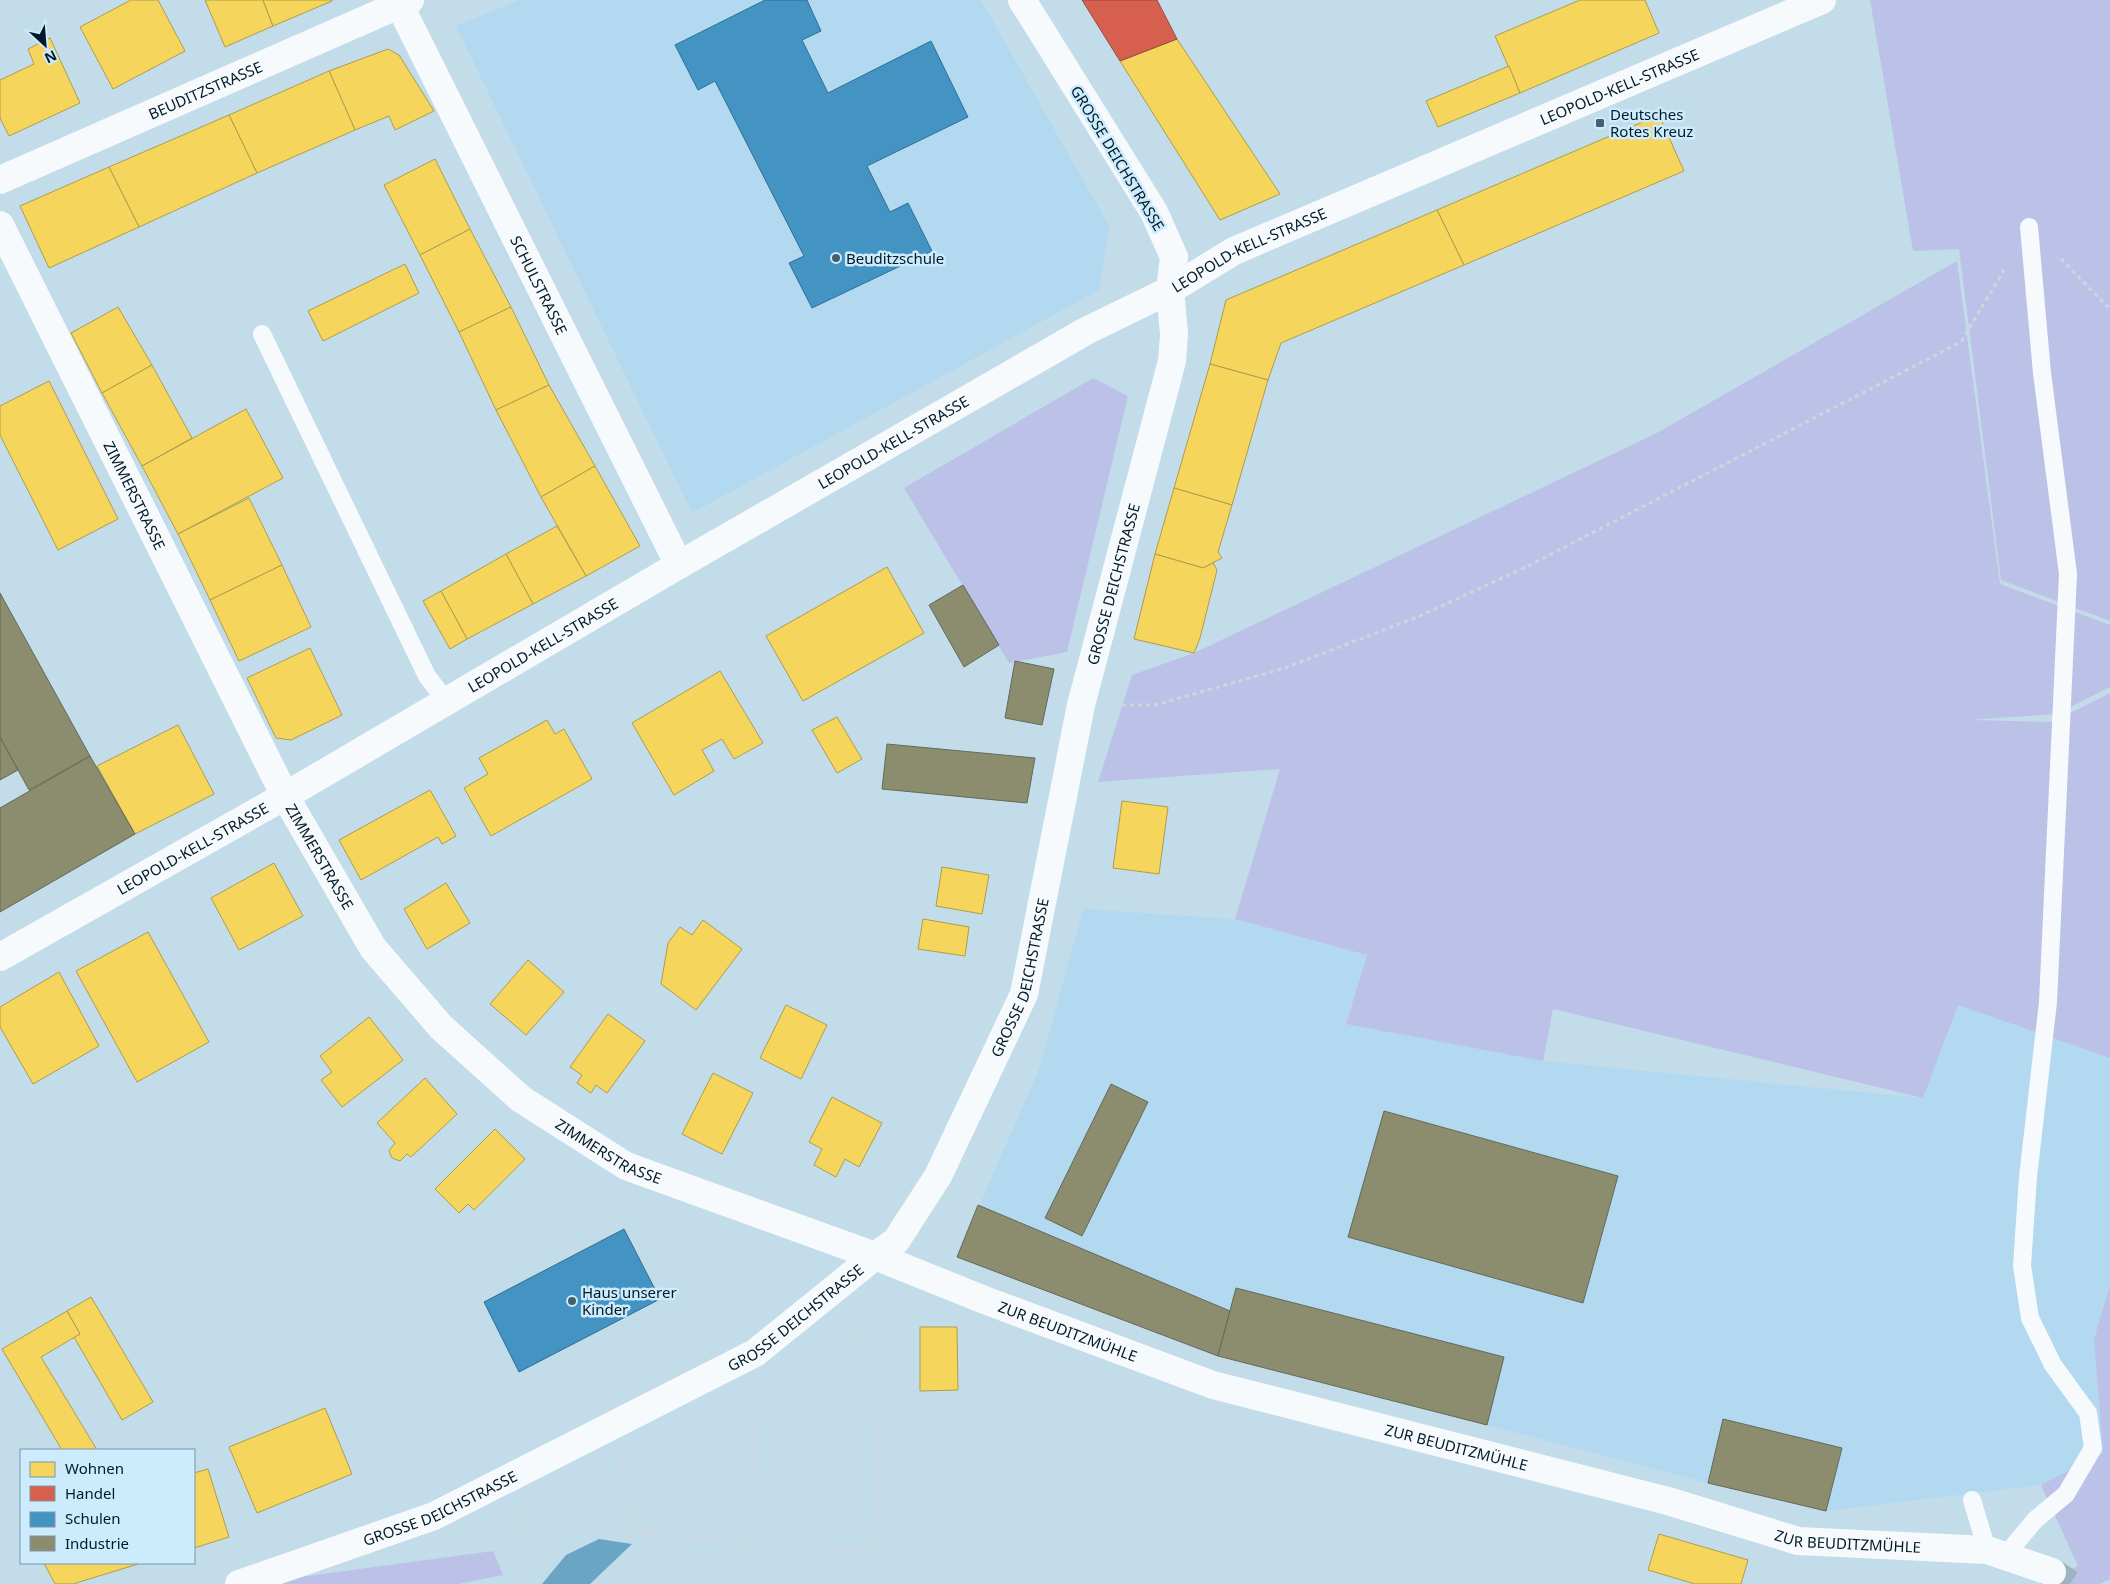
<svg xmlns="http://www.w3.org/2000/svg" width="2110" height="1584" viewBox="0 0 2110 1584" font-family="'Noto Sans',sans-serif">
<rect width="100%" height="100%" fill="#c2dcea"/>
<g fill="#b2d9f0">
<path d="M520 0H981L1109 226 1099 290 692 513 456 26Z"/>
<path d="M1083 909 1235 919 1367 955 1346 1024 1543 1061 1923 1098 1958 1004 2110 1058V1285L2094 1339 2103 1454 2040 1485 1826 1511 1708 1483 1487 1425 957 1257 1040 1067Z"/>
</g>
<g fill="#bcc2e7">
<path d="M1870 0H2110V621L2001 580 1959 249 1913 251Z"/>
<path d="M1957 261 2000 584 2110 625V687L2057 714 1969 720 2052 722 2110 693V1058L1958 1005 1923 1098 1553 1009 1543 1061 1346 1024 1367 955 1235 919 1280 769 1098 782 1132 675 1194 653 1655 434Z"/>
<path d="M1093 378 1128 396 1067 652 1009 663 904 488Z"/>
<path d="M2110 1285V1579L2100 1584H2040L2078 1566 2041 1485 2103 1453 2094 1339Z"/>
<path d="M493 1551 503 1575 458 1584H270L293 1578Z"/>
</g>
<path fill="#6aa5c5" d="M599 1539 632 1544 590 1584H542L566 1555Z"/>
<g fill="#f6d55c" stroke="#ad9d4c">
<path d="M131 0H158L185 51 113 89 80 27Z"/>
<path d="M205 0H263L273 26 225 47Z"/>
<path d="M263 0H332V1L273 26Z"/>
<path d="M1580 0H1645L1659 33 1520 93 1495 36Z"/>
<path d="M50 38 80 103 9 136 0 118V80L34 64 28 49Z"/>
<path d="M1177 39 1280 194 1220 220 1120 61Z"/>
<path d="M388 49 399 55 434 111 395 130 389 116 355 130 329 71Z"/>
<path d="M1509 66 1520 93 1438 127 1426 101Z"/>
<path d="M329 71 355 130 257 173 229 115Z"/>
<path d="M229 115 257 173 139 227 109 167Z"/>
<path d="M1659 115 1684 171 1464 265 1437 210Z"/>
<path d="M435 159 470 229 420 255 384 185Z"/>
<path d="M109 167 139 227 49 268 20 206Z"/>
<path d="M1437 210 1464 265 1281 343 1268 380 1210 364 1226 300Z"/>
<path d="M470 229 511 307 459 332 420 255Z"/>
<path d="M405 264 419 293 323 341 308 311Z"/>
<path d="M118 307 152 365 102 393 71 333Z"/>
<path d="M511 307 549 385 496 410 459 332Z"/>
<path d="M1210 364 1268 380 1232 505 1174 488Z"/>
<path d="M152 365 192 438 142 466 102 393Z"/>
<path d="M49 381 118 519 58 550 0 435V406Z"/>
<path d="M549 385 595 466 541 497 496 410Z"/>
<path d="M246 409 283 478 178 534 142 466Z"/>
<path d="M595 466 640 546 586 576 541 497Z"/>
<path d="M1174 488 1232 505 1218 552 1222 558 1203 568 1155 554Z"/>
<path d="M249 498 282 565 210 600 178 534Z"/>
<path d="M557 526 586 576 533 604 506 554Z"/>
<path d="M506 554 533 604 467 639 441 591Z"/>
<path d="M1155 554 1203 568 1213 563 1217 570 1200 638 1194 653 1134 639Z"/>
<path d="M282 565 311 627 239 661 210 600Z"/>
<path d="M887 567 924 633 803 701 766 636Z"/>
<path d="M441 591 467 639 450 649 423 601Z"/>
<path d="M310 648 342 715 291 740 276 738 247 678Z"/>
<path d="M720 671 763 743 734 759 722 739 702 750 714 771 674 795 632 723Z"/>
<path d="M837 717 862 759 837 773 812 730Z"/>
<path d="M547 720 555 734 564 729 592 779 491 836 464 788 488 774 479 758Z"/>
<path d="M178 725 214 794 135 834 97 766Z"/>
<path d="M430 790 456 836 442 844 438 837 361 880 339 840Z"/>
<path d="M1122 801 1168 807 1159 874 1113 868Z"/>
<path d="M274 863 303 916 239 950 211 898Z"/>
<path d="M942 867 989 875 982 914 936 906Z"/>
<path d="M446 883 470 923 427 949 404 909Z"/>
<path d="M923 919 969 927 965 956 918 949Z"/>
<path d="M703 920 742 949 696 1010 661 984 668 943 680 927 692 935Z"/>
<path d="M148 932 209 1042 137 1082 76 971Z"/>
<path d="M528 960 564 992 526 1035 490 1004Z"/>
<path d="M59 972 99 1046 33 1084 0 1027V1007Z"/>
<path d="M786 1005 827 1025 801 1079 760 1058Z"/>
<path d="M608 1014 645 1041 607 1093 596 1085 591 1093 577 1083 582 1075 570 1067Z"/>
<path d="M369 1017 403 1060 342 1107 321 1080 332 1072 320 1056Z"/>
<path d="M713 1073 753 1093 722 1154 682 1134Z"/>
<path d="M425 1078 457 1114 411 1157 407 1154 400 1161 392 1158 389 1151 395 1143 377 1123Z"/>
<path d="M832 1097 882 1123 859 1167 845 1159 836 1177 814 1165 822 1149 809 1142Z"/>
<path d="M495 1129 525 1159 474 1210 468 1204 459 1213 435 1189Z"/>
<path d="M91 1297 153 1402 122 1420 74 1337 80 1334 67 1311Z"/>
<path d="M67 1311 80 1334 41 1357 97 1450H62L2 1349Z"/>
<path d="M920 1327H957L958 1390 920 1391Z"/>
<path d="M325 1408 352 1474 257 1513 229 1447Z"/>
<path d="M208 1469 229 1537 194 1548V1473Z"/>
<path d="M1659 1534 1748 1560 1741 1584H1695L1648 1570Z"/>
<path d="M44 1563H137L138 1564 73 1584H55Z"/>
</g>
<path fill="#d6604d" stroke="#964b42" d="M1082 0H1157L1177 39 1120 61Z"/>
<g fill="#4393c3" stroke="#306f94">
<path d="M765 0H807L821 31 802 40 828 93 931 41 968 117 867 166 890 212 908 203 932 251 812 308 789 263 804 256 715 81 698 90 675 45Z"/>
<path d="M624 1229 660 1299 519 1372 484 1302Z"/>
</g>
<g fill="#8c8c6e" stroke="#636a59">
<path d="M963 585 999 645 964 667 929 605Z"/>
<path d="M0 593 90 756 29 790 0 737Z"/>
<path d="M1015 661 1054 669 1042 725 1005 718Z"/>
<path d="M0 737 18 770 0 780Z"/>
<path d="M887 744 1035 758 1027 803 882 789Z"/>
<path d="M90 756 135 834 0 912V808Z"/>
<path d="M1111 1084 1148 1102 1082 1236 1045 1218Z"/>
<path d="M1384 1111 1618 1176 1583 1303 1348 1237Z"/>
<path d="M978 1205 1230 1311 1218 1356 957 1257Z"/>
<path d="M1236 1288 1504 1357 1487 1425 1218 1356Z"/>
<path d="M1723 1419 1842 1448 1826 1511 1708 1483Z"/>
</g>
<g fill="none" stroke-linecap="round" stroke-linejoin="round">
<path stroke="#9cb5c3" stroke-width="28" stroke-dasharray="28 14" stroke-linecap="butt" d="M2052 1572 2070 1584"/>
<g stroke="#ced6db" stroke-width="3" stroke-dasharray="4 4" stroke-linecap="butt">
<path d="M2061 259 2107 306 2110 305"/>
<path d="M1114 705H1155L1285 668 1420 616 1528 566 1961 342 2004 270"/>
<path d="M739 1399 754 1426 751 1542"/>
<path d="M622 1457C617 1479 621 1502 636 1520 640 1526 649 1530 655 1534"/>
<path d="M514 1512 524 1539"/>
<path d="M517 1512 531 1514 548 1527 876 1552 880 1386 848 1320"/>
<path d="M454 1545 498 1533 503 1522 508 1517"/>
</g>
<g stroke="#f6fafc" stroke-width="18">
<path d="M262 334 427 676 446 701"/>
<path d="M1972 1500 1987 1550"/>
<path d="M2005 1556 2035 1520 2066 1494 2093 1448 2088 1413 2053 1365 2030 1318 2022 1266 2028 1177 2048 1002 2068 574 2042 373 2029 227"/>
</g>
<g stroke="#f6fafc" stroke-width="28">
<path id="s1" d="M399 4 679 565"/>
<path id="s2" d="M0 180 410 0"/>
<path id="s3" d="M0 225 285 796 373 948 441 1027 521 1099 626 1166 875 1256 987 1301 1213 1385 1668 1501 1798 1541 1987 1550 2052 1572"/>
<path id="s4" d="M0 957 285 796 679 565 1086 331 1170 290 1234 251 1822 0"/>
<path id="s5" d="M239 1584 434 1516 755 1353 875 1256 896 1241 938 1176 1024 994 1081 705 1172 361 1174 334 1170 290 1174 257 1154 212 1022 0"/>
</g>
</g>
<g fill="#455e6b" stroke="#ccebfd" stroke-width="2">
<rect x="1595" y="118" width="10" height="10" rx="2.5"/>
<circle cx="836" cy="258" r="5"/>
<circle cx="572" cy="1301" r="5"/>
</g>
<g text-anchor="middle" dominant-baseline="central" stroke-width="5" stroke-linejoin="round" paint-order="stroke">
<g font-size="15" fill="#021a27" stroke="#ccebfd">
<text stroke="none"><textPath href="#s4" startOffset="1841">LEOPOLD-KELL-STRASSE</textPath></text>
<text stroke="none"><textPath href="#s2" startOffset="224">BEUDITZSTRASSE</textPath></text>
<text transform="translate(1118 158) rotate(59)">GROSSE DEICHSTRASSE</text>
<text stroke="none"><textPath href="#s4" startOffset="1436">LEOPOLD-KELL-STRASSE</textPath></text>
<text stroke="none"><textPath href="#s1" startOffset="314">SCHULSTRASSE</textPath></text>
<text stroke="none"><textPath href="#s4" startOffset="1031">LEOPOLD-KELL-STRASSE</textPath></text>
<text stroke="none"><textPath href="#s3" startOffset="302">ZIMMERSTRASSE</textPath></text>
<text stroke="none"><textPath href="#s5" startOffset="1445">GROSSE DEICHSTRASSE</textPath></text>
<text stroke="none"><textPath href="#s4" startOffset="626">LEOPOLD-KELL-STRASSE</textPath></text>
<text stroke="none"><textPath href="#s4" startOffset="221">LEOPOLD-KELL-STRASSE</textPath></text>
<text stroke="none"><textPath href="#s3" startOffset="708">ZIMMERSTRASSE</textPath></text>
<text stroke="none"><textPath href="#s5" startOffset="1040">GROSSE DEICHSTRASSE</textPath></text>
<text stroke="none"><textPath href="#s3" startOffset="1128">ZIMMERSTRASSE</textPath></text>
<text stroke="none"><textPath href="#s5" startOffset="620">GROSSE DEICHSTRASSE</textPath></text>
<text stroke="none"><textPath href="#s3" startOffset="1622">ZUR BEUDITZMÜHLE</textPath></text>
<text stroke="none"><textPath href="#s3" startOffset="2028">ZUR BEUDITZMÜHLE</textPath></text>
<text stroke="none"><textPath href="#s5" startOffset="215">GROSSE DEICHSTRASSE</textPath></text>
<text stroke="none"><textPath href="#s3" startOffset="2432">ZUR BEUDITZMÜHLE</textPath></text>
</g>
<g font-size="15" fill="#021a27" stroke="#ccebfd" text-anchor="start">
<text x="1610" y="114">Deutsches<tspan x="1610" dy="17">Rotes Kreuz</tspan></text>
<text x="846" y="258">Beuditzschule</text>
<text x="582" y="1292">Haus unserer<tspan x="582" dy="17">Kinder</tspan></text>
</g>
</g>
<rect x="20" y="1449" width="175" height="115" fill="#ccebfd" stroke="#7b97a7"/>
<rect x="30" y="1462" width="25" height="15" fill="#f6d55c" stroke="#7b97a7"/>
<text x="65" y="1474" font-size="15" fill="#021a27">Wohnen</text>
<rect x="30" y="1486" width="25" height="15" fill="#d6604d" stroke="#7b97a7"/>
<text x="65" y="1499" font-size="15" fill="#021a27">Handel</text>
<rect x="30" y="1512" width="25" height="15" fill="#4393c3" stroke="#7b97a7"/>
<text x="65" y="1524" font-size="15" fill="#021a27">Schulen</text>
<rect x="30" y="1536" width="25" height="15" fill="#8c8c6e" stroke="#7b97a7"/>
<text x="65" y="1549" font-size="15" fill="#021a27">Industrie</text>
<g transform="translate(45 45) rotate(154)" stroke="#ccebfd" stroke-width="4" paint-order="stroke">
<path d="M0-4L9 19L0 12L-9 19Z" fill="#021a27"/>
<text y="-8" font-size="14" font-weight="bold" text-anchor="middle" fill="#021a27">N</text>
</g>
</svg>
